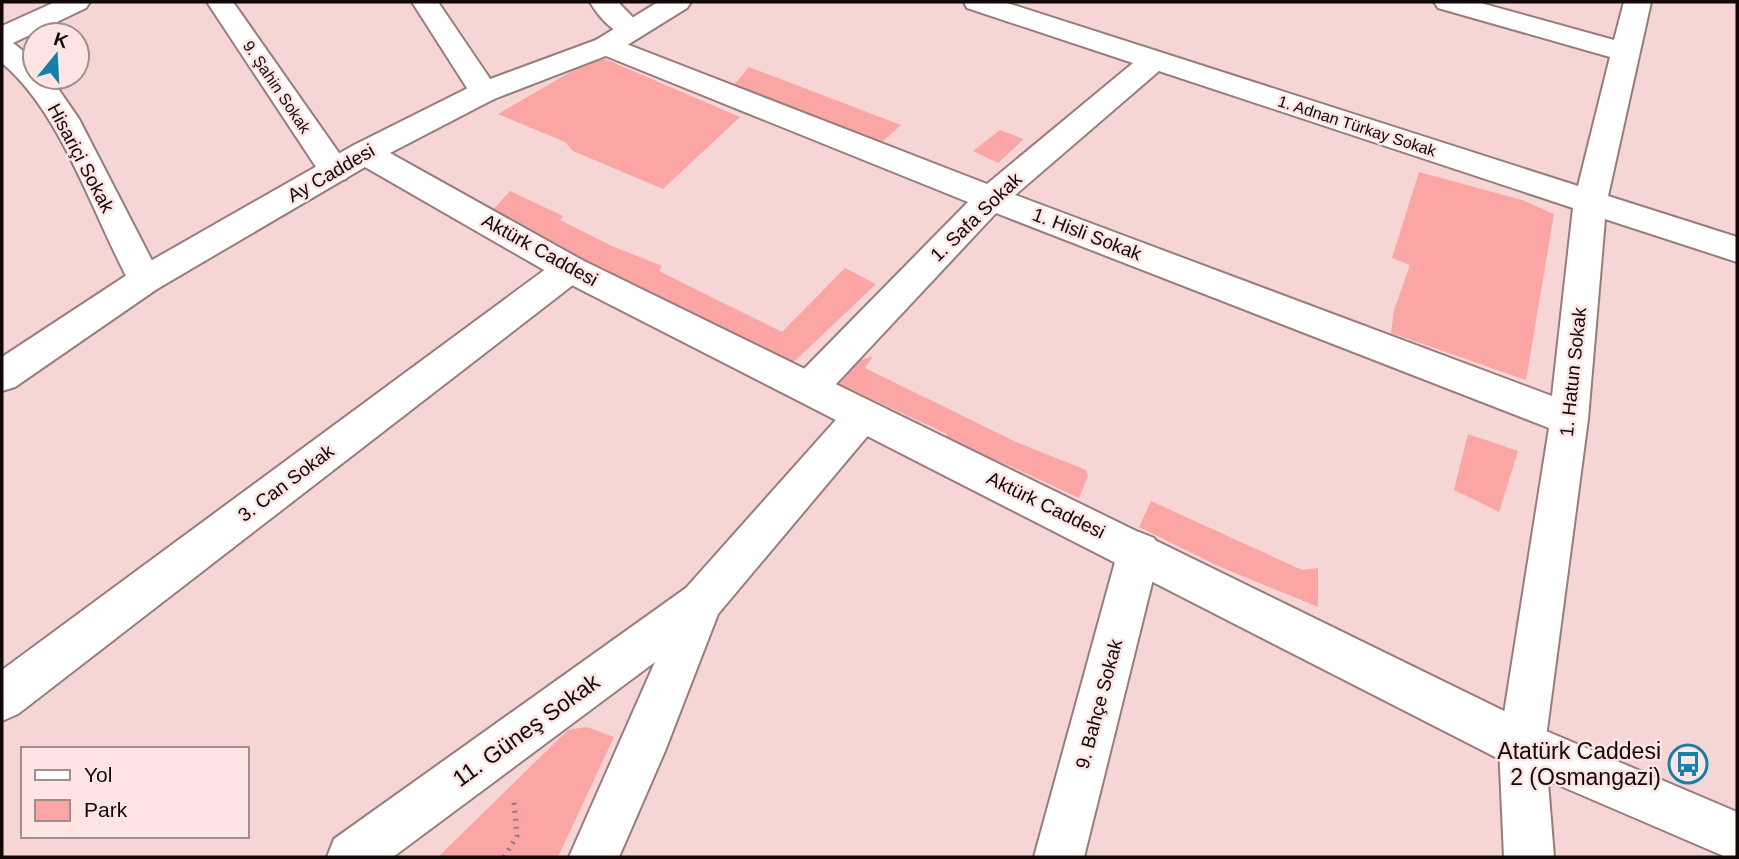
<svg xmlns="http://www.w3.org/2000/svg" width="1739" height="859" viewBox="0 0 1739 859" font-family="Helvetica,sans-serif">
<rect width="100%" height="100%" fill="#f5d6d5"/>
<g fill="#fba5a4">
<path d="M598 56 740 117 663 189 573 151 565 142 498 114Z"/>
<path d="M749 67 901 125 882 142 734 85Z"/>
<path d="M1000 130 1024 139 998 163 973 151Z"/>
<path d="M1419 172 1522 200 1554 214 1526 380 1391 333 1394 310 1410 265 1392 258Z"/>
<path d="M510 191 563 216 560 220 612 246 662 266 659 271 782 332 845 268 876 284 796 360 781 365 595 265 490 213Z"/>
<path d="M873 356 865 368 1016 442 1086 470 1088 476 1079 498 1010 466 945 441 947 434 837 383 861 360Z"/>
<path d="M1468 434 1518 451 1499 512 1454 490Z"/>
<path d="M1151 501 1302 570 1318 568V607L1218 566 1139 527Z"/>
<path d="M587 727 614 737 558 857H438L568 730Z"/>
</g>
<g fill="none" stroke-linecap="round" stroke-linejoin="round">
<defs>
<g id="minor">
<path d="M55 2H90L86 8 13 43 35 60V77H50L79 119 162 280 157 289 145 293 133 289C94 219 63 114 2 63V26Z"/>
<path d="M207 2H233L346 163 351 171 346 179 335 182 324 179Z"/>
<path d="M412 2H438L499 92 494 99 484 102 474 99Z"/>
<path d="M590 2H618L645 30 641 36C619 41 600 19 590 2Z"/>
<path d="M964 2H1004L1578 186 1610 57 1438 8 1434 2H1477L1614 40 1624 2H1651L1608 196 1737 237V262L1605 219 1588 419 1545 745 1554 857H1504L1499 745 1549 428 996 213 822 399 809 403 796 399 790 388 796 377 968 202 596 52 592 46 596 40 606 37 616 40 987 184 1133 63 967 8ZM1159 71 1573 208 1552 396 1015 195Z"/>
<path d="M570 256 582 260 587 269 582 278 18 714 2 721V670L558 260Z"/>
<path d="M863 399 876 404 882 415 876 426 718 614 665 751 619 857H569L655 662 393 857H327L334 839 686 588 850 404Z"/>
<path d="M1139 532 1154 538 1160 551 1084 857H1034L1118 551 1124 538Z"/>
</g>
<path id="tertiary" d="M658 2H691L687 8 616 52 494 99 390 153 582 260 1539 728 1737 812V857H1726L1505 762 558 278 365 167 157 289 15 387 2 391V357L133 271 354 145 474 85 596 40Z"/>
</defs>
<use href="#minor" stroke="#987c7c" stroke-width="4"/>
<use href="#tertiary" stroke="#987c7c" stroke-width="4"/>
<path stroke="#917c7b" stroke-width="5" stroke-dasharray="2 6" stroke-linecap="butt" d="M504 857 517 836 514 802"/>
<use href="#minor" fill="#fff" fill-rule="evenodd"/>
<use href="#tertiary" fill="#fff" fill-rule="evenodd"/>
</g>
<defs>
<symbol id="bus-ring" viewBox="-11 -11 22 22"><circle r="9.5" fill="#fee5e4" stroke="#1481a9" stroke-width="1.5"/><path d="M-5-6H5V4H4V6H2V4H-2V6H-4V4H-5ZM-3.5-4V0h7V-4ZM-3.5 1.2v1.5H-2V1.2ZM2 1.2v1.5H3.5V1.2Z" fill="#1481a9"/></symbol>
</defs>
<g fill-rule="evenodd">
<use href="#bus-ring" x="1666" y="742" width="44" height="44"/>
</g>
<g text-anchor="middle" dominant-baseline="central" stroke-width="5" stroke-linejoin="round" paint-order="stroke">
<g font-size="16" fill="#120808" stroke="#fee5e4">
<text transform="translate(277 87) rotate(56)">9. Şahin Sokak</text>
<text transform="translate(1357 126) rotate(18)">1. Adnan Türkay Sokak</text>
</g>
<g font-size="19" fill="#120808" stroke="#fee5e4">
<text transform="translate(81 158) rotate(62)">Hisariçi Sokak</text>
<text transform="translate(331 173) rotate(-30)">Ay Caddesi</text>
<text transform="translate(976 217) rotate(-44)">1. Safa Sokak</text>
<text transform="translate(1087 234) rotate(21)">1. Hisli Sokak</text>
<text transform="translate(540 250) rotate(29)">Aktürk Caddesi</text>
<text transform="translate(1573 372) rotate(-84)">1. Hatun Sokak</text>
<text transform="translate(286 483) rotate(-37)">3. Can Sokak</text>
<text transform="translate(1046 505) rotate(26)">Aktürk Caddesi</text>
<text transform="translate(1099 704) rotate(-75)">9. Bahçe Sokak</text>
</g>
<g font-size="23" fill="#120808" stroke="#fee5e4">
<text transform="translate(526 730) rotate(-36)">11. Güneş Sokak</text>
</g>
<g font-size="23" fill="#120808" stroke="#fee5e4" text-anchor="end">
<text x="1661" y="751">Atatürk Caddesi<tspan x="1661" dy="26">2 (Osmangazi)</tspan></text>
</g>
</g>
<rect width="1739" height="859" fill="none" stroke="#120808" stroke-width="7"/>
<rect x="21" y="747" width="228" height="91" fill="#fee5e4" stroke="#a08d8c" stroke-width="2"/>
<rect x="35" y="770" width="35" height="10" fill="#ffffff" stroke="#a08d8c" stroke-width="2"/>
<text x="84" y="782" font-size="21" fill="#120808">Yol</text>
<rect x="35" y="800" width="35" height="21" fill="#fba5a4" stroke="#a08d8c" stroke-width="2"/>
<text x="84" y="817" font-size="21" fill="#120808">Park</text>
<g transform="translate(56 56) rotate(18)"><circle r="33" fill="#fee5e4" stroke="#a08d8c" stroke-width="2"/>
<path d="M0-5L12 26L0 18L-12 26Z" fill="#1481a9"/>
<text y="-10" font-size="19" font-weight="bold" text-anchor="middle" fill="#120808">K</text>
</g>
</svg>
